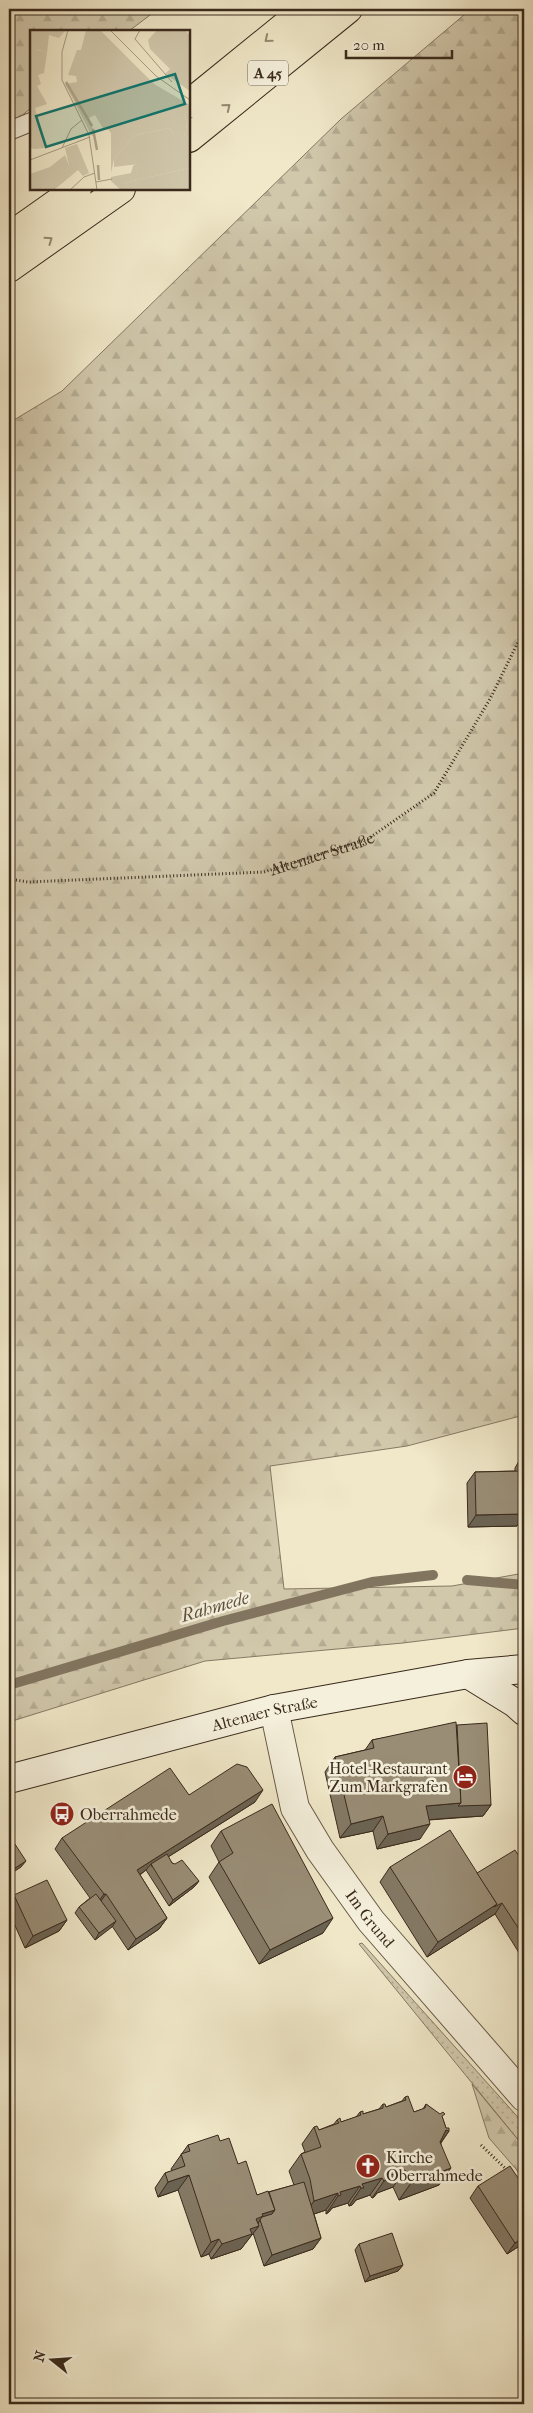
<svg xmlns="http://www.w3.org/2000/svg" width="533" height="2413" viewBox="0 0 533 2413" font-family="'IM FELL French Canon',serif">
<defs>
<pattern id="grass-dots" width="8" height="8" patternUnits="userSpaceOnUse" patternTransform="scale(1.25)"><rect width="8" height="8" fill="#d1c8ac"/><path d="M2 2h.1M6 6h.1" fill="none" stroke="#b4ac93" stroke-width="1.8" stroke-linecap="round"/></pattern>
<pattern id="forest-firs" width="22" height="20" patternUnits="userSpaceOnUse" patternTransform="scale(1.25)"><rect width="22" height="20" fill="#d1c8ac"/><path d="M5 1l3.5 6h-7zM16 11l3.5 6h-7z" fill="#b4ac93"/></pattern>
</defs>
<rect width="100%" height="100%" fill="#f0e8c9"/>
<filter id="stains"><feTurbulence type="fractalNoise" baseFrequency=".004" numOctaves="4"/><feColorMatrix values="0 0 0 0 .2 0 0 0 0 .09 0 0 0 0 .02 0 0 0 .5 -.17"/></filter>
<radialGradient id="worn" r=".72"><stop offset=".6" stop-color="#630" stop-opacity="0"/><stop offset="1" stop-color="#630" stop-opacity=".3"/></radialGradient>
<g fill="url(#grass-dots)" stroke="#867964">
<path d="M362 1943 524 2124V2147L359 1944Z"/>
<path d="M9 2400 131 2404H9Z"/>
</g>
<g fill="url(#forest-firs)" stroke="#867964">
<path d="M9 9H158L129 31H31V108L9 126Z"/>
<path d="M471 9H524V1415L407 1446 270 1466 284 1589 452 1586 524 1573V1628L403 1643 205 1661 9 1722V423L62 391 341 119Z"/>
<path d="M472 2084 524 2147V2182L516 2169 489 2138Z"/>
</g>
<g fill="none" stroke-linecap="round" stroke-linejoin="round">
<g stroke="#827560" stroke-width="10">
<path d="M467 1580 524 1585"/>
<path d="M9 1685 223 1621 372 1582 433 1575"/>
</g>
<defs>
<path id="service" d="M9 131 31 122"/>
<g id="minor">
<path id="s2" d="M274 1709 295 1808 320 1850 371 1921 524 2097"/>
</g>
<g id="secondary">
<path d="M468 1674 515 1703 524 1711"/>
<path id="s3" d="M9 1779 274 1709 468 1674 524 1669"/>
</g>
<g id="motorway">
<path d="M189 104 306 9"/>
<path d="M189 138 348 9"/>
<path d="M9 237 77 189"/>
<path d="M9 268 121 189"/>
</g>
</defs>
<use href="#service" stroke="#685a47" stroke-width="20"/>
<use href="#minor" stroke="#685a47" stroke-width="30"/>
<use href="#secondary" stroke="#3a2a1c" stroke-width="30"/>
<use href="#motorway" stroke="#3a2a1c" stroke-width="30"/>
<g stroke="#3a2a1c" stroke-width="3" stroke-dasharray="1 2.5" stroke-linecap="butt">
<path id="s1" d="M9 879 28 882 264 872 368 839 434 793 490 699 524 630"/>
<path d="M481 2145 507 2170"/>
</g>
<use href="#service" stroke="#f5f0dc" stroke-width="18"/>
<use href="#minor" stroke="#f5f0dc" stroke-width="28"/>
<use href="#secondary" stroke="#f5f0dc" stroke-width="28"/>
<use href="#motorway" stroke="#f0e8c9" stroke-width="28"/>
</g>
<g fill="#847965" stroke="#3a2a1c">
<path d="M519 1461H524L517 1526 468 1527 467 1483 475 1472 515 1471V1468Z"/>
<path d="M457 1725 491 1805 483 1816 429 1820 420 1839 377 1849 373 1831 340 1838 325 1772 335 1757 365 1750 372 1740Z"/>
<path d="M189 1795 255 1802 168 1857 172 1863 199 1881 194 1887 169 1906 146 1870 140 1875 167 1918 159 1929 128 1950 112 1926 95 1940 75 1913 79 1907 90 1898 55 1849 62 1838Z"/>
<path d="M221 1831 323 1933 259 1964 209 1877 219 1862 211 1846Z"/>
<path d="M524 1864V1961L495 1914 427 1957 380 1882 390 1867 477 1873Z"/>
<path d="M14 1895 67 1920 59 1931 25 1948 9 1912V1900L10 1902Z"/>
<path d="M405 2097 414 2112 423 2109 426 2104 442 2117 446 2128 449 2131 441 2143 439 2185 399 2200 393 2187 377 2193 374 2197 372 2198 370 2195 356 2200 352 2205 349 2206 348 2203 332 2208 329 2212 326 2214V2210L314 2214 321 2238 313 2249 264 2266 253 2233 241 2249 211 2259 209 2254 201 2257 178 2190 158 2197 155 2188 165 2173 172 2171 171 2169 188 2145 220 2141 238 2164 257 2195 294 2185 289 2171 301 2154 305 2152 302 2144 314 2127 319 2130 334 2124 337 2120 341 2122 356 2117 360 2112 363 2114 379 2109 383 2104 386 2107 402 2101Z"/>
<path d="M478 2186 524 2243 507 2254 470 2198Z"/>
<path d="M359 2244 403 2265 398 2271 365 2282 355 2250Z"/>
</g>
<g fill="#6b6353" stroke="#3a2a1c">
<path d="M524 1514 517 1526 468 1527 476 1515Z"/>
<path d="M263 1790 255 1802 152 1867 151 1864 146 1870 129 1882 137 1870Z"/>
<path d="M461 1803 491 1805 483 1816 450 1818 415 1821 426 1806Z"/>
<path d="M383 1816 373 1831 340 1838 351 1824Z"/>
<path d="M430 1824 420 1839 377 1849 388 1834Z"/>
<path d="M26 1861 21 1867 9 1875V1872Z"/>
<path d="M199 1881 194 1887 169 1906 173 1900Z"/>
<path d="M104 1894H106L98 1905H96Z"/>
<path d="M502 1903 495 1914 427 1957 438 1942 497 1904Z"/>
<path d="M167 1918 159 1929 128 1950 136 1939Z"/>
<path d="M333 1918 323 1933 259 1964 270 1950Z"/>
<path d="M67 1920 59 1931 25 1948 33 1936Z"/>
<path d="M116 1921 112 1927 95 1940 99 1933Z"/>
<path d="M446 2130 449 2131 437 2148Z"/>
<path d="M451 2168 439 2185 399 2200 411 2183Z"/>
<path d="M405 2170 393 2187 377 2193 374 2197 372 2198 384 2181 385 2177Z"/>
<path d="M189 2175 178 2190 158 2197 168 2182Z"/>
<path d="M382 2178 370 2195 356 2200 352 2205 349 2206 361 2188 362 2184Z"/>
<path d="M360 2186 348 2203 332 2208 329 2212 326 2214 338 2196 340 2192Z"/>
<path d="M338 2193 326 2210 302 2218 314 2201Z"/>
<path d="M275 2210 264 2225 260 2220 256 2227 259 2226 241 2249 211 2259 222 2244 262 2214Z"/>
<path d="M524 2237V2243L507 2254 515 2243Z"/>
<path d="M321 2238 313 2249 264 2266 272 2255Z"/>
<path d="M219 2239 209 2254 201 2257 211 2242Z"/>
<path d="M403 2265 398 2271 365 2282 370 2276Z"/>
</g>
<g fill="#998d76" stroke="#3a2a1c">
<path d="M519 1461H524V1499L523 1471H520Z"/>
<path d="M523 1471 524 1514 476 1515 475 1472Z"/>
<path d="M456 1722 461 1803 426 1806 430 1824 388 1834 383 1816 351 1824 335 1757 374 1748 372 1740Z"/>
<path d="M487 1723 491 1805 458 1806 461 1803 457 1725Z"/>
<path d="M237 1764 247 1767 263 1790 137 1870 167 1918 136 1939 106 1894H104L62 1838 170 1768 189 1795Z"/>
<path d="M272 1804 333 1918 270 1950 219 1862 233 1853 221 1831Z"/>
<path d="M450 1830 497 1904 438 1942 390 1867Z"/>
<path d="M9 1835 26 1861 9 1872Z"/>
<path d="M515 1850 524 1864V1937L502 1903 494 1907 497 1904 477 1873Z"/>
<path d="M167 1854 172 1863 175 1864 182 1860 199 1881 173 1900 151 1864Z"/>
<path d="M47 1880 67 1920 33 1936 14 1895Z"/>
<path d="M96 1894 116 1921 99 1933 79 1907Z"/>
<path d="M9 1931 12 1937 9 1938Z"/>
<path d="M408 2096 414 2112 425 2108 426 2104 440 2114 443 2112 445 2114 442 2116 446 2128H449V2131L446 2130 440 2142 451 2168 411 2183 405 2170 385 2177 386 2180 384 2181 382 2178 362 2184 364 2188H361L360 2186 340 2192 341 2195 338 2196V2193L314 2201 310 2179 301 2154 321 2147 314 2127 317 2126 319 2130 339 2123 337 2120 340 2118 341 2122 361 2115 360 2112 363 2111V2114L383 2108V2104H385L386 2107 406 2100 405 2097Z"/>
<path d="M218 2135 220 2141 229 2138 238 2164 246 2161 257 2195 268 2191 275 2210 262 2214 263 2216 256 2219 259 2226 250 2229 252 2234 222 2244 219 2239 211 2242 189 2175 168 2182 165 2173 185 2166 181 2154 190 2151 188 2145Z"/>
<path d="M510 2166 524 2187V2237L515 2243 478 2186Z"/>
<path d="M304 2182 321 2238 272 2255 260 2220 262 2217 272 2214 275 2210 269 2192Z"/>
<path d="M392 2233 403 2265 370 2276 359 2244Z"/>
</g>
<defs><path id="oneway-chevron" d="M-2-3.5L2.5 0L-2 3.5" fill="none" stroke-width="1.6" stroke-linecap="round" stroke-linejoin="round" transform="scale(1.25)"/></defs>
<g stroke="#958972">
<use href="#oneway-chevron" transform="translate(268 39) rotate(141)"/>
<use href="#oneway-chevron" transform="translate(227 107) rotate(-39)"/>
<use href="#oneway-chevron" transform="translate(49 240) rotate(-35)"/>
</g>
<defs>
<symbol id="hotel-disc" viewBox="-11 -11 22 22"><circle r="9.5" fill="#8f2418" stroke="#f5f0dc"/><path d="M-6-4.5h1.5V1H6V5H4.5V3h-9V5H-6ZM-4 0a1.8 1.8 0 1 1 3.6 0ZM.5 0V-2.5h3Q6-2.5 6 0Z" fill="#fff"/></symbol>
<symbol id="bus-disc" viewBox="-11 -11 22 22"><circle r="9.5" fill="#8f2418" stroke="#f5f0dc"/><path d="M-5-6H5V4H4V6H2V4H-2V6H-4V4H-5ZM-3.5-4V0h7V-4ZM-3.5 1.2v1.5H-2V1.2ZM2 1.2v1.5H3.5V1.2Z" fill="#fff"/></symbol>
<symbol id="church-disc" viewBox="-11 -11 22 22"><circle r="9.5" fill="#8f2418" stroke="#f5f0dc"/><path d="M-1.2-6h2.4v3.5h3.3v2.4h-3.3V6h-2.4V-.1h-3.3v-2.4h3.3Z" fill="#fff"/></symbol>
</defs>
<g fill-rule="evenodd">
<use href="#hotel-disc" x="451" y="1763" width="28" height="28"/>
<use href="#bus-disc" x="48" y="1800" width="28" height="28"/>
<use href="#church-disc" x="354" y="2152" width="28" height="28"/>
</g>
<g text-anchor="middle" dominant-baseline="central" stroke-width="5" stroke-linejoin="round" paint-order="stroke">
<rect fill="#f5f0dc" stroke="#726556" stroke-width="1" x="248" y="60.5" width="40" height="25" rx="4"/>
<g font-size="15" font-weight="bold" fill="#3a2a1c">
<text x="268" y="73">A 45</text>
</g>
<g font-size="16" fill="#3a2a1c" stroke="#f5f0dc">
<text stroke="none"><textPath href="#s1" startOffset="316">Altenaer Straße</textPath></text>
<text stroke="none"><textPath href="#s3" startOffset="264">Altenaer Straße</textPath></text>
<text stroke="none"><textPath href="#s2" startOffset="235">Im Grund</textPath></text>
</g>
<g font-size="16" fill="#3a2a1c" stroke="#f5f0dc" text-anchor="start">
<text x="448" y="1768" text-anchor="end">Hotel-Restaurant<tspan x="448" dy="18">Zum Markgrafen</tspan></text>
<text x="80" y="1814">Oberrahmede</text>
<text x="386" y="2157">Kirche<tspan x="386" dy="18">Oberrahmede</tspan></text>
</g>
<g font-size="18" font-style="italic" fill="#5e503e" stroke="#f5f0dc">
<text transform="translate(215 1607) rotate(-16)">Rahmede</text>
</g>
</g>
<g transform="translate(30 30)">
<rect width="160" height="160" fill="#f0e8c9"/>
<path d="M5 19 17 23 14 43 8 45 11 54 7 56 17 74 5 78 15 118 4 119 0 118V35ZM160 80V110L154 104 157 100 155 83ZM140 98 143 104 139 109 109 134 84 137V129L105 105ZM35 125 39 135 34 143 10 160H0V144L20 137ZM160 138V160H101L94 153Z" fill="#d1c8ac"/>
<path d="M0 0H36L29 8 19 5 17 23 6 19 1 35ZM56 0H70L124 54 160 75V81L155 83 157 100 154 104 160 110V138L94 153 101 160H91L81 151V147L101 143 103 136 143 104 140 98 105 105 84 129 81 143V103L78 99 74 100 65 85 59 88 65 104 62 106 35 54 47 52 46 46 38 45 47 20H51ZM127 0H155L160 6V61L135 44 140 39 120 19 118 10ZM47 114 59 143 53 146 48 140 24 160H10L35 141 39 135 35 118Z" fill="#d1c8ac"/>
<path fill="none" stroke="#b2a78e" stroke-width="2.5" d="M36 52 62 96M63 99 67 120M68 135 69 150"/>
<path fill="none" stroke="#a79c84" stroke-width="1" d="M38 0 32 22V50L59 105 67 160M80 0 126 46 160 70M110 0 105 9 142 52M32 118 41 99 52 90M0 130 60 107M66 152 82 149M40 160 54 147 65 143"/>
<path fill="#0f766e" fill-opacity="0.15" stroke="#0f766e" stroke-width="2.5" d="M145 44 155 74 16 117 6 86Z"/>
<rect width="160" height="160" fill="none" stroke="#3a2a1c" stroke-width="2.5"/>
</g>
<rect width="533" height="2413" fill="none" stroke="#f0e8c9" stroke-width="30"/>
<rect x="10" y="10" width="513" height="2393" fill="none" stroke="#3a2a1c" stroke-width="2.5"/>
<rect x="15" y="15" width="503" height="2383" fill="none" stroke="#3a2a1c"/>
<g transform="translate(52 2360) rotate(287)" stroke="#f5f0dc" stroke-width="4" paint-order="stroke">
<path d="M0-4L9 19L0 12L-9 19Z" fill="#3a2a1c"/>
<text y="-8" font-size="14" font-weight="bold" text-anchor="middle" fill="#3a2a1c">N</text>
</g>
<path d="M346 50v8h106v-8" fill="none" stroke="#3a2a1c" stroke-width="2.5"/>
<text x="353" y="50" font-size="15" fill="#3a2a1c" stroke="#f5f0dc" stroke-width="4" paint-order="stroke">20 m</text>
<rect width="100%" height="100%" filter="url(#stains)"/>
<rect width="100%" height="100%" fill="url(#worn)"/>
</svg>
